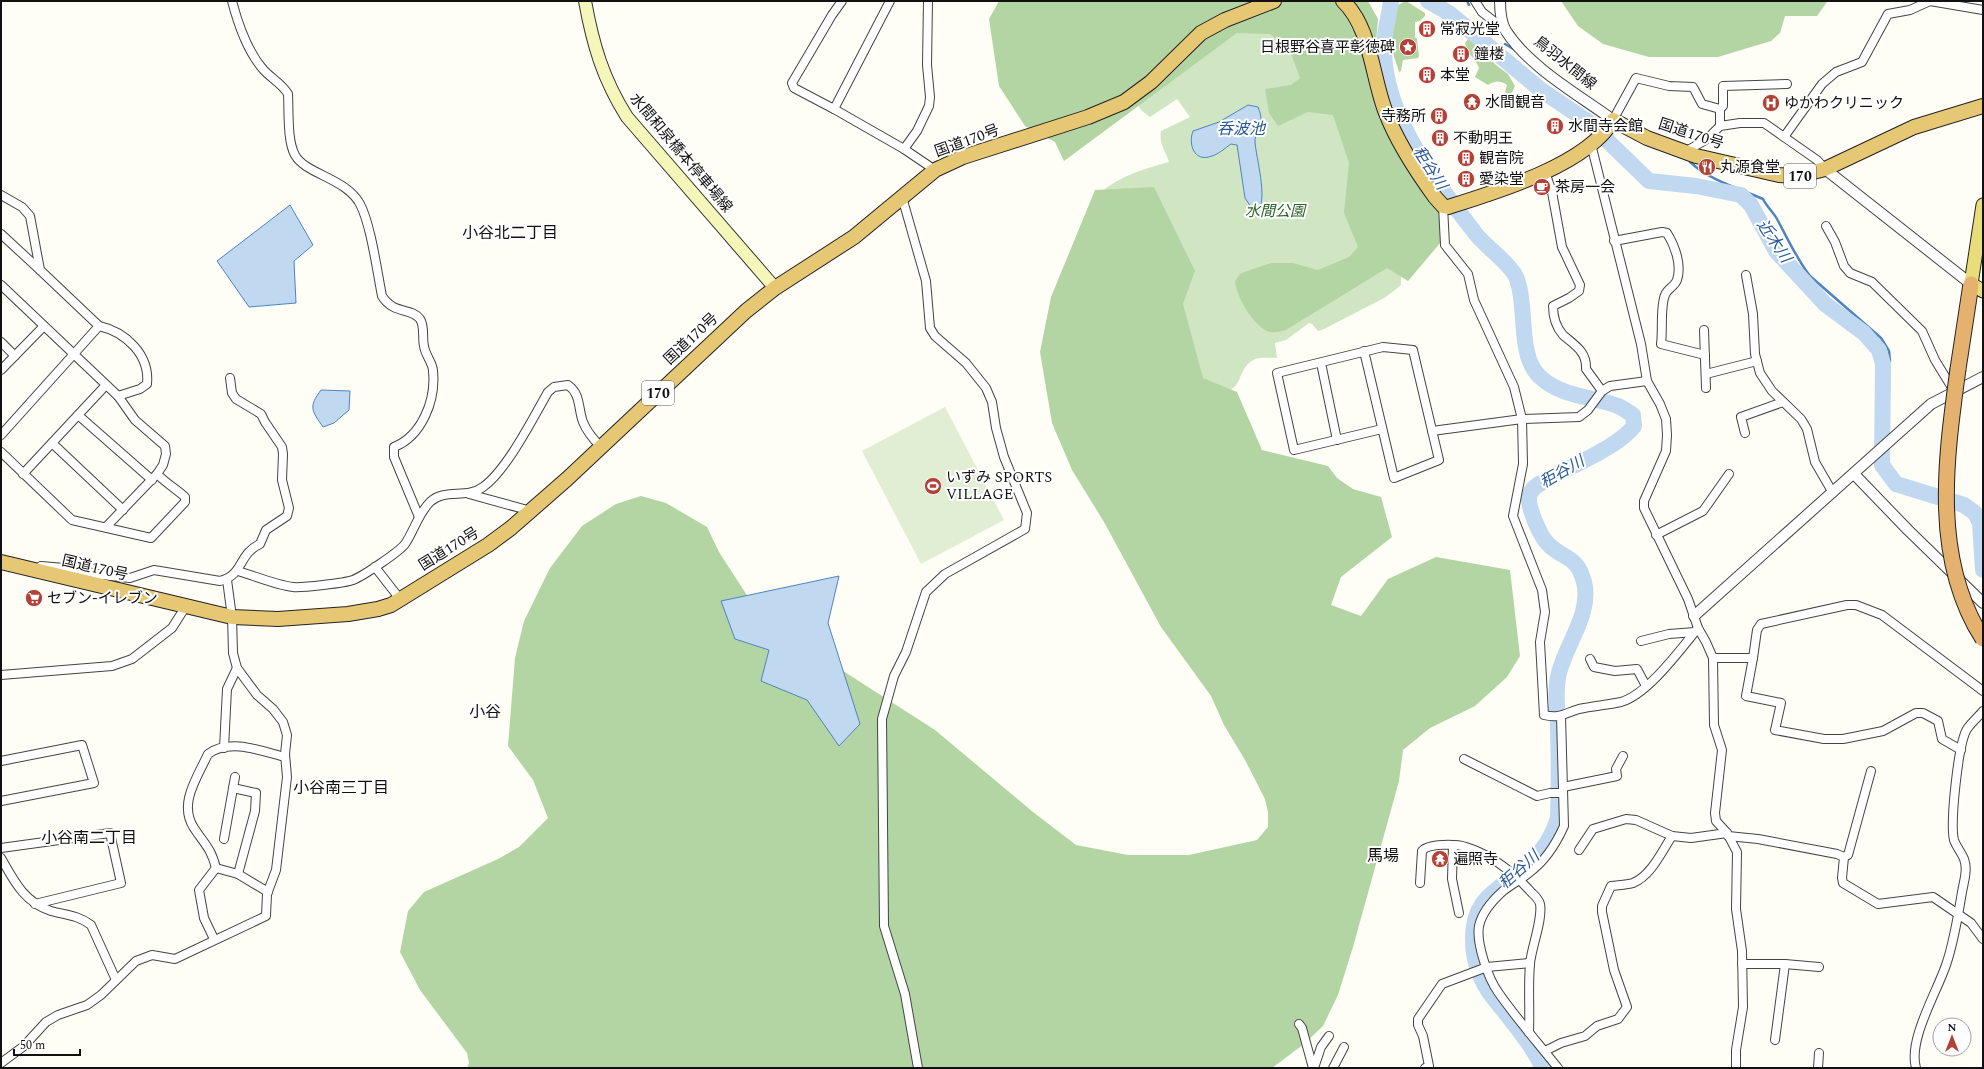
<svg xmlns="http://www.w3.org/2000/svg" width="1984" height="1069" viewBox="0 0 1984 1069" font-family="Spectral,'Noto Sans JP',serif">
<rect width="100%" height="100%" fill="#fefdf6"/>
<path fill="#d0e6c2" d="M1315 1 1401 265V285L1386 297 1324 329 1318 331 1312 324 1309 323 1286 340 1275 343 1277 358C1271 358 1260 357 1255 359 1231 372 1251 396 1205 392L1100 193C1118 177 1145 168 1169 162 1165 149 1159 145 1161 131L1190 117 1177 99 1150 117 1141 110 1137 103 1198 44Z"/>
<g fill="#b3d5a3">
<path d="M999 1H1368L1378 19 1375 54 1396 118 1390 137 1441 212V242L1408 281 1387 268 1286 330C1281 331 1275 333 1270 332 1254 328 1236 296 1235 281L1240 274 1247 271 1271 263H1293L1318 270 1349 257 1358 247 1344 213 1349 163 1333 115 1308 112 1278 126 1269 113 1265 89 1291 85 1300 78 1292 56 1286 46 1270 34 1237 33 1064 161 1055 142 1025 126 999 86 989 19Z"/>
<path d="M1406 1 1425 13V16L1420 21 1415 22V37L1417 39 1419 56 1418 58 1403 60 1401 71 1399 72 1389 41 1398 5Z"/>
<path d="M1561 1H1873L1827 2 1817 16H1785L1780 33 1771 41 1718 57H1649L1603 44 1578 26Z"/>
<path d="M1468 39 1474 41 1496 65 1508 74 1515 86 1511 95 1505 92 1507 85C1499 80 1495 81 1488 85L1475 77 1479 68C1476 59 1466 53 1465 43Z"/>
<path d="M1154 187 1195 271 1183 304 1203 378 1237 392 1262 450 1328 466 1337 478 1353 489 1381 497 1392 537 1341 577 1331 605 1361 616 1388 579 1436 557 1510 570 1520 656 1507 677 1475 706 1430 728 1403 750 1399 781 1353 947 1338 995 1323 1026 1304 1044 1272 1068H467L469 1063 467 1053 420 990 400 952 408 911 424 892 498 859 519 847 548 818 533 780 508 746 515 658 524 621 550 568 582 526 616 504 641 496 666 503 707 527 719 552 750 600 812 651 935 730 1033 812 1076 845 1128 855H1189L1257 840 1268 827V812L1265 799 1245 760 1224 725 1211 696 1161 627 1104 522 1072 470 1052 423 1040 352 1051 297 1095 190Z"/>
</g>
<path fill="#e1eed3" d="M945 407 1004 520 921 564 862 451Z"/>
<g fill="#c0d8f0" stroke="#4f84bf">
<path d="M1248 105 1258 107C1266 126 1255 127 1255 142 1256 157 1268 199 1258 210H1253L1245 198 1237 145 1231 144C1225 148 1219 154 1212 156 1194 163 1188 144 1193 131L1219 122Z"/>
<path d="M290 205 313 245 294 261 296 303 249 307 217 261Z"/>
<path d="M321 390 350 391 349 410 334 423 323 427C312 411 308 407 321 390Z"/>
<path d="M839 576 828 623 860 724 839 746 807 700 761 681 769 650 735 639 721 601Z"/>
</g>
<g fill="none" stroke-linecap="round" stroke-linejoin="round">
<g stroke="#4f84bf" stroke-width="2.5">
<path d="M1467 1 1469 5"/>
<path d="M1505 44 1515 50"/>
<path d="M1690 162C1711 181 1738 188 1763 199 1767 207 1773 212 1777 219 1788 239 1796 258 1810 276L1881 338 1889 351 1890 361 1883 364"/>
</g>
<g stroke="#c0d8f0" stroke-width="16">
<path d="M1391 1C1389 18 1383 35 1384 52 1386 119 1436 182 1475 233 1485 246 1508 262 1515 275 1517 278 1518 283 1519 286 1526 313 1519 356 1539 376 1561 397 1591 396 1618 406 1623 408 1628 412 1633 415L1634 426C1619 447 1568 467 1543 482 1537 485 1530 490 1529 497 1528 508 1540 536 1548 544 1564 560 1577 555 1584 582 1592 613 1566 644 1559 673 1554 692 1558 712 1558 730 1559 760 1559 789 1558 818 1553 836 1543 851 1529 864 1502 889 1472 895 1473 940 1473 953 1475 963 1480 975 1485 989 1495 1000 1504 1011 1518 1029 1533 1047 1543 1068"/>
<path d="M1428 1 1449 13 1541 90 1587 121 1649 181 1696 186 1741 195 1751 205 1776 251 1825 304 1864 333 1879 350 1883 364 1882 465 1896 484 1964 505 1975 513 1980 523 1983 570"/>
</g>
<defs>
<g id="minor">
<path d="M232 1C238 24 247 50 262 68 270 78 282 83 288 94 289 111 287 141 295 155 305 174 346 178 360 204 371 225 377 271 382 296 394 315 411 307 420 319 425 326 422 338 424 346 425 355 433 363 433 371 436 400 422 436 394 447V457L419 517"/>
<path d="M842 1 832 15 792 83 794 88 834 109 890 1"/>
<path d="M1475 1 1482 12 1505 30"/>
<path d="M834 109 904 149 935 170"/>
<path d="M1720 109 1723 106V86L1787 84"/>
<path d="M1613 120 1636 78 1669 86 1693 87 1702 104 1720 109V126"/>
<path d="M1784 137 1822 84 1836 72 1862 62 1888 14 1910 10 1930 1 1983 10"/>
<path d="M1591 144 1641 344 1647 381 1660 404 1666 419 1667 435 1666 451 1644 501V508L1688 599 1698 628 1706 642 1713 658 1714 725 1722 750 1715 813 1716 821 1727 833 1737 852 1736 909 1742 951 1743 1007 1736 1050V1068"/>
<path d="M904 149 917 131 929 106 930 97 927 65 928 1"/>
<path d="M1685 152 1707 139 1720 126 1740 123H1764L1817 160 1825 169"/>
<path d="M1545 172 1552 192 1562 247 1580 285 1579 291 1569 298 1553 306C1553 316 1556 327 1563 335 1574 345 1587 351 1586 369L1602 391"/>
<path d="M1 195 22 207 30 216 40 270 99 326 1 435"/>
<path d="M902 197 926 281 930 328 935 336 966 363 986 388 992 402 996 428 1004 457 1027 513 1025 529 945 574 926 592 906 652 894 676 882 719 884 926 905 994 918 1068"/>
<path d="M1443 206 1445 245 1468 274 1474 300 1514 387 1522 419 1523 464 1513 516 1542 590 1545 612 1540 642 1544 715C1560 719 1565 713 1579 709 1593 706 1607 705 1621 702 1648 694 1680 650 1698 628"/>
<path d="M1826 226 1835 242 1844 266 1850 273 1872 282 1922 331 1935 360 1954 391"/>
<path d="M1 234 40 270"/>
<path d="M1614 241 1662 232 1667 233C1675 246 1682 265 1677 280 1675 286 1667 289 1665 295 1660 307 1663 330 1661 344L1705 355"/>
<path d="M1746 275 1753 314 1755 354 1760 373 1772 391 1801 419 1807 429 1815 462 1833 493"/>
<path d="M1 285 118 396 135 420 165 446 166 454 163 465 157 474 106 527"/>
<path d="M99 326C126 332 150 355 147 384L140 389 118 396"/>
<path d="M1704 330 1706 388"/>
<path d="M1 342 15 356"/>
<path d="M1364 351 1394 478 1439 460 1413 350 1383 347 1277 373 1294 450 1382 429"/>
<path d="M1321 363 1337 440"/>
<path d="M1 370 44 326"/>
<path d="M1706 374 1757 361"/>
<path d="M78 415 152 480"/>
<path d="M1432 431 1522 419 1579 417 1588 410 1602 391 1610 386 1647 381"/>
<path d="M1745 433 1741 417 1783 402"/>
<path d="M52 443 123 510"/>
<path d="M1 452 72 520 151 538 185 502V497C176 489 166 483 157 474"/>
<path d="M23 474 106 385"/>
<path d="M469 494 531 511"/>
<path d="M1656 535 1703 511 1729 474"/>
<path d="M41 566 76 569 101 575 130 578 154 570 220 581C244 575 238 554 260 544L266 530 287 516 289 508 282 480 283 454 282 447 265 422 261 414 236 399 232 393 230 378"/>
<path d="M375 567 400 599"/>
<path d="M238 571C255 576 276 585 293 587 301 588 345 583 353 580 363 576 399 552 405 544 414 531 418 514 430 502 444 488 467 499 483 487 507 470 533 418 548 392L554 387 568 385C581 394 578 409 583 422 587 432 593 439 601 447"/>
<path d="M1641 641 1669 634 1695 632"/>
<path d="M1713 658H1753L1757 630 1761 624 1847 605H1856L1882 615 1983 691"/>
<path d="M1753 658 1746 696 1781 703 1775 730 1824 739H1843L1883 731 1916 713H1923L1938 721 1942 739 1961 750"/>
<path d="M1590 659 1594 667 1615 671 1637 669 1646 686"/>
<path d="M1 675 112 666 132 659 172 628 186 606"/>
<path d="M224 748 227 689 237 668"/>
<path d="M1464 759 1537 796 1550 793H1563"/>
<path d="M1 761 82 745 94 783 1 801"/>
<path d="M1563 787 1617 776 1616 769 1623 756"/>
<path d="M233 788 256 793 255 811 238 874"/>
<path d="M1728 836 1758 839 1837 854 1844 857 1842 878 1843 883 1878 904 1933 897 1971 923 1983 939"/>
<path d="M224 839 235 777"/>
<path d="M1453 846 1452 879 1459 913"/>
<path d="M1 848 110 833 121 883 35 904"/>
<path d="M1579 850 1593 829 1626 819 1636 820 1672 836 1691 838 1727 833"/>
<path d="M1844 857 1848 855 1871 771"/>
<path d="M1 858C14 881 24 902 51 911 65 915 78 915 91 925L116 980"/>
<path d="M216 868 238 874 268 892"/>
<path d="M1420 883 1422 851C1428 843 1457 844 1466 847 1492 855 1513 872 1531 892 1534 895 1539 899 1540 904 1543 920 1531 948 1530 964 1528 986 1530 1009 1529 1032"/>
<path d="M214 939 204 918 199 890 216 868C211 848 205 845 194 828 178 804 197 778 208 754 230 738 261 751 285 757"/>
<path d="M1742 964H1785L1819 967"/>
<path d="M1299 1024 1302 1028 1313 1068"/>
<path d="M1775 1040 1785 964"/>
<path d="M1545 1051 1561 1043 1585 1036 1597 1026 1618 1019 1627 1007 1614 970 1602 912V906L1611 886C1618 885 1627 885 1633 883 1651 876 1662 851 1672 836"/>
<path d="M1 1063 24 1046 46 1022 58 1015 87 1005 101 995 136 961 152 955 175 959 266 916 267 894 276 870 287 777 285 754 287 735 283 722 273 709 257 695 237 668 233 653 232 617 227 580"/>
<path d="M1314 1068 1321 1047 1329 1036"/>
<path d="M1333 1068 1344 1047"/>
<path d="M1425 1068 1429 1066 1423 1036 1418 1025V1019L1442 984 1487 967 1530 963"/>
<path d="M1558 1068C1538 1043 1516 1018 1498 992 1488 978 1476 943 1479 926 1482 912 1493 900 1503 891 1512 884 1522 879 1530 872 1546 860 1556 844 1564 826L1561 716"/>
<path d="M1818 1068 1819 1053"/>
<path d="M1916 1068C1908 1040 1936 994 1946 965 1954 942 1958 916 1962 892 1964 881 1968 869 1964 859 1961 852 1956 846 1954 840 1950 823 1958 744 1967 729 1971 723 1978 717 1983 711"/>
</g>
<g id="tertiary">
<path d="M1500 1C1500 10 1501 23 1506 31 1529 67 1579 95 1613 120"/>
<path d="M1825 169 1971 284"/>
<path d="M1854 474 1908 530 1983 603"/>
<path d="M1694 616 1931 404 1983 377"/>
</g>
<path id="secondary" d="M585 1C593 45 603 79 627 117L775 288"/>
<path id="primary" d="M1983 205 1971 284 1983 291"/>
<g id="trunk">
<path d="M1343 1C1371 27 1372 78 1386 113 1398 144 1416 171 1435 197L1443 206 1448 207C1496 192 1587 165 1613 120L1647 138 1696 156 1779 175 1797 176 1825 169 1914 127 1983 106"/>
<path d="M1 562 232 617 278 619 348 614 378 609 391 605 488 545 511 528 567 479 746 311 775 288 854 237 935 170 963 157 1088 117 1124 102 1151 82 1201 33 1225 20 1274 1"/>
</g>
<path id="motorway" d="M1958 369 1971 284"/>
</defs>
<use href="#minor" stroke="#444" stroke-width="10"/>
<use href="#tertiary" stroke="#444" stroke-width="12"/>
<use href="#secondary" stroke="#333" stroke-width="14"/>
<use href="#primary" stroke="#222" stroke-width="15"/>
<use href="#trunk" stroke="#222" stroke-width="16"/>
<use href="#motorway" stroke="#222" stroke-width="17"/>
<use href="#minor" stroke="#fff" stroke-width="8"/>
<use href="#tertiary" stroke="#fff" stroke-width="10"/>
<use href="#secondary" stroke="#f5f6b9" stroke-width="12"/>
<use href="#primary" stroke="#e9dc7a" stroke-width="13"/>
<use href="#trunk" stroke="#e6c774" stroke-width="14"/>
<use href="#motorway" stroke="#e4b26e" stroke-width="15"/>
<defs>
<path id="motorway-bridge" d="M1958 369C1946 458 1931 558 1983 639"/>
</defs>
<use href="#motorway-bridge" stroke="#222" stroke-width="17" stroke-linecap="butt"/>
<use href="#motorway-bridge" stroke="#e4b26e" stroke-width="15"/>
</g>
<defs>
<symbol id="building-disc" viewBox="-11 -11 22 22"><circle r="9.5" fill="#b24137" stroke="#fff"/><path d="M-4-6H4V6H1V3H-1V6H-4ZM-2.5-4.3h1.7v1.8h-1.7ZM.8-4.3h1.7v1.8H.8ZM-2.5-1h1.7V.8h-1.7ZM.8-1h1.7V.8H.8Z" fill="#fff"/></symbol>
<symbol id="sight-disc" viewBox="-11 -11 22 22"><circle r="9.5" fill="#b24137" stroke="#fff"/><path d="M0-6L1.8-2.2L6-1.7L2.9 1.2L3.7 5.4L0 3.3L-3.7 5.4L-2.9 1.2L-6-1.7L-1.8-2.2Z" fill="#fff"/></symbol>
<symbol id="temple-disc" viewBox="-11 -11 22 22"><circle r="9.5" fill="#b24137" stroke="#fff"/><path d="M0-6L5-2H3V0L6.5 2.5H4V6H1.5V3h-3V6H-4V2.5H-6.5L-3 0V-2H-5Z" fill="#fff"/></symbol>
<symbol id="hospital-disc" viewBox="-11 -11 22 22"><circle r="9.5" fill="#b24137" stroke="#fff"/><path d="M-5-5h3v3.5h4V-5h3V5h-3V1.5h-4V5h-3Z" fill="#fff"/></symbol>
<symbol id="restaurant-disc" viewBox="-11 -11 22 22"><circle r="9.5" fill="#b24137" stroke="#fff"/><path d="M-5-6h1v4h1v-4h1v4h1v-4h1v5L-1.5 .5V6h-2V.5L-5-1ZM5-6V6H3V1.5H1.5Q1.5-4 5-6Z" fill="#fff"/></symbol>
<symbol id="cafe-disc" viewBox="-11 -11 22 22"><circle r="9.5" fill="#b24137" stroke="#fff"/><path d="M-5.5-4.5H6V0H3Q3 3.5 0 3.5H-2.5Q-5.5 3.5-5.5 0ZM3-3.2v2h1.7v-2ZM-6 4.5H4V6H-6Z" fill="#fff"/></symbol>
<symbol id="stadium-disc" viewBox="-11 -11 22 22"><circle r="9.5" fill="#b24137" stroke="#fff"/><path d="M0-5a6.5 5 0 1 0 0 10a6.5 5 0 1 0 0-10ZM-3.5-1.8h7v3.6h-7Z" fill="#fff"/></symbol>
<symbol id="supermarket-disc" viewBox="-11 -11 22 22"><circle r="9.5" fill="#b24137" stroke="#fff"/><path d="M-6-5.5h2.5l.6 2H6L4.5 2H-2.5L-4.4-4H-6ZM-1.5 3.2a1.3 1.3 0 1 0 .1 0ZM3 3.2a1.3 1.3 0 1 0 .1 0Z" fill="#fff"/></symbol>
</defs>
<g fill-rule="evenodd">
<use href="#building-disc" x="1417" y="19" width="20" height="20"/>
<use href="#sight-disc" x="1398" y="37" width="20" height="20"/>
<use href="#building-disc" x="1451" y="44" width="20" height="20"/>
<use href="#building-disc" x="1417" y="65" width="20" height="20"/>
<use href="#temple-disc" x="1462" y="92" width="20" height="20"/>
<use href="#hospital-disc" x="1761" y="93" width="20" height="20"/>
<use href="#building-disc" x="1429" y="106" width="20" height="20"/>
<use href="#building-disc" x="1545" y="116" width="20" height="20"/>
<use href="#building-disc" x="1430" y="128" width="20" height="20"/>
<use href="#building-disc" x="1456" y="148" width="20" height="20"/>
<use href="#restaurant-disc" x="1697" y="157" width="20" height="20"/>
<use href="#building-disc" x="1456" y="169" width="20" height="20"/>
<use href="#cafe-disc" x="1532" y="177" width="20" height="20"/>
<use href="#stadium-disc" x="923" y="476" width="20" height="20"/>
<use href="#supermarket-disc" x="24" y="588" width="20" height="20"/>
<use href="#temple-disc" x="1430" y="849" width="20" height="20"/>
</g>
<g text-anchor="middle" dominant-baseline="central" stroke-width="4" stroke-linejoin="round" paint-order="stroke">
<g fill="#fff" stroke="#585858" stroke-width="1">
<rect x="1784" y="164" width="32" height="24" rx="3"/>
<rect x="642" y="381" width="32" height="24" rx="3"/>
</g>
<g font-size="14" font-weight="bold" fill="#111">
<text x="1800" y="176">170</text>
<text x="658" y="393">170</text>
</g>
<g font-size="15" fill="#111" stroke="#fff" text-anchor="start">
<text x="1440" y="29">常寂光堂</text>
<text x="1395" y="47" text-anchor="end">日根野谷喜平彰徳碑</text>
<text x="1474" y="54">鐘楼</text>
<text x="1440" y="75">本堂</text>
<text x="1485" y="102">水間観音</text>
<text x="1784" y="103">ゆかわクリニック</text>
<text x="1426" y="116" text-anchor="end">寺務所</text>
<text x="1568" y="126">水間寺会館</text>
<text x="1453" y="138">不動明王</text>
<text x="1479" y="158">観音院</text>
<text x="1720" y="167">丸源食堂</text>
<text x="1479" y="179">愛染堂</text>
<text x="1555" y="187">茶房一会</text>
<text x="946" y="477">いずみ SPORTS<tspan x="946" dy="17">VILLAGE</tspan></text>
<text x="47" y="598">セブン-イレブン</text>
<text x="1453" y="859">遍照寺</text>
</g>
<g font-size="15" fill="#111" stroke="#fff">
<text transform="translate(1565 63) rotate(39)">鳥羽水間線</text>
<text transform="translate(1691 134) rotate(18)">国道170号</text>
<text transform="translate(967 141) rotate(-20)">国道170号</text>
<text transform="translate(681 153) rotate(50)">水間和泉橋本停車場線</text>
<text transform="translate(691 339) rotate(-43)">国道170号</text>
<text transform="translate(449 549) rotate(-32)">国道170号</text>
<text transform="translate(95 568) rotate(13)">国道170号</text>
</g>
<g font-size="15" font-style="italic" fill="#2c6227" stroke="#fff">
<text x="1275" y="211">水間公園</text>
</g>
<g font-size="16" font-style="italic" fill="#275896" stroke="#fff">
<text x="1241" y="129">呑波池</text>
<text transform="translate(1430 168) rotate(57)">秬谷川</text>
<text transform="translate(1774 241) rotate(56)">近木川</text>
<text transform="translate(1562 472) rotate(-30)">秬谷川</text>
<text transform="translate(1519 870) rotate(-42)">秬谷川</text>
</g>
<g font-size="16" fill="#111" stroke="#fff">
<text x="510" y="233">小谷北二丁目</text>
<text x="485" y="712">小谷</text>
<text x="341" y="788">小谷南三丁目</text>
<text x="89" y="838">小谷南二丁目</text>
<text x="1383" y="856">馬場</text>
</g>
</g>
<rect width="1984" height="1069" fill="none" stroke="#111111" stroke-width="4"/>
<g transform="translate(1952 1037)"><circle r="19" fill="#ffffff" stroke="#a0a0a0"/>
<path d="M0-3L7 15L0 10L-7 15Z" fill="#b24137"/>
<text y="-6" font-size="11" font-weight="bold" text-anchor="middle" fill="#111111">N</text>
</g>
<path d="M14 1049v6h66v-6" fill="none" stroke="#111111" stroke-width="2"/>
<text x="20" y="1049" font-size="12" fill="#111111" stroke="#ffffff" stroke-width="3" paint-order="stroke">50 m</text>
</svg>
